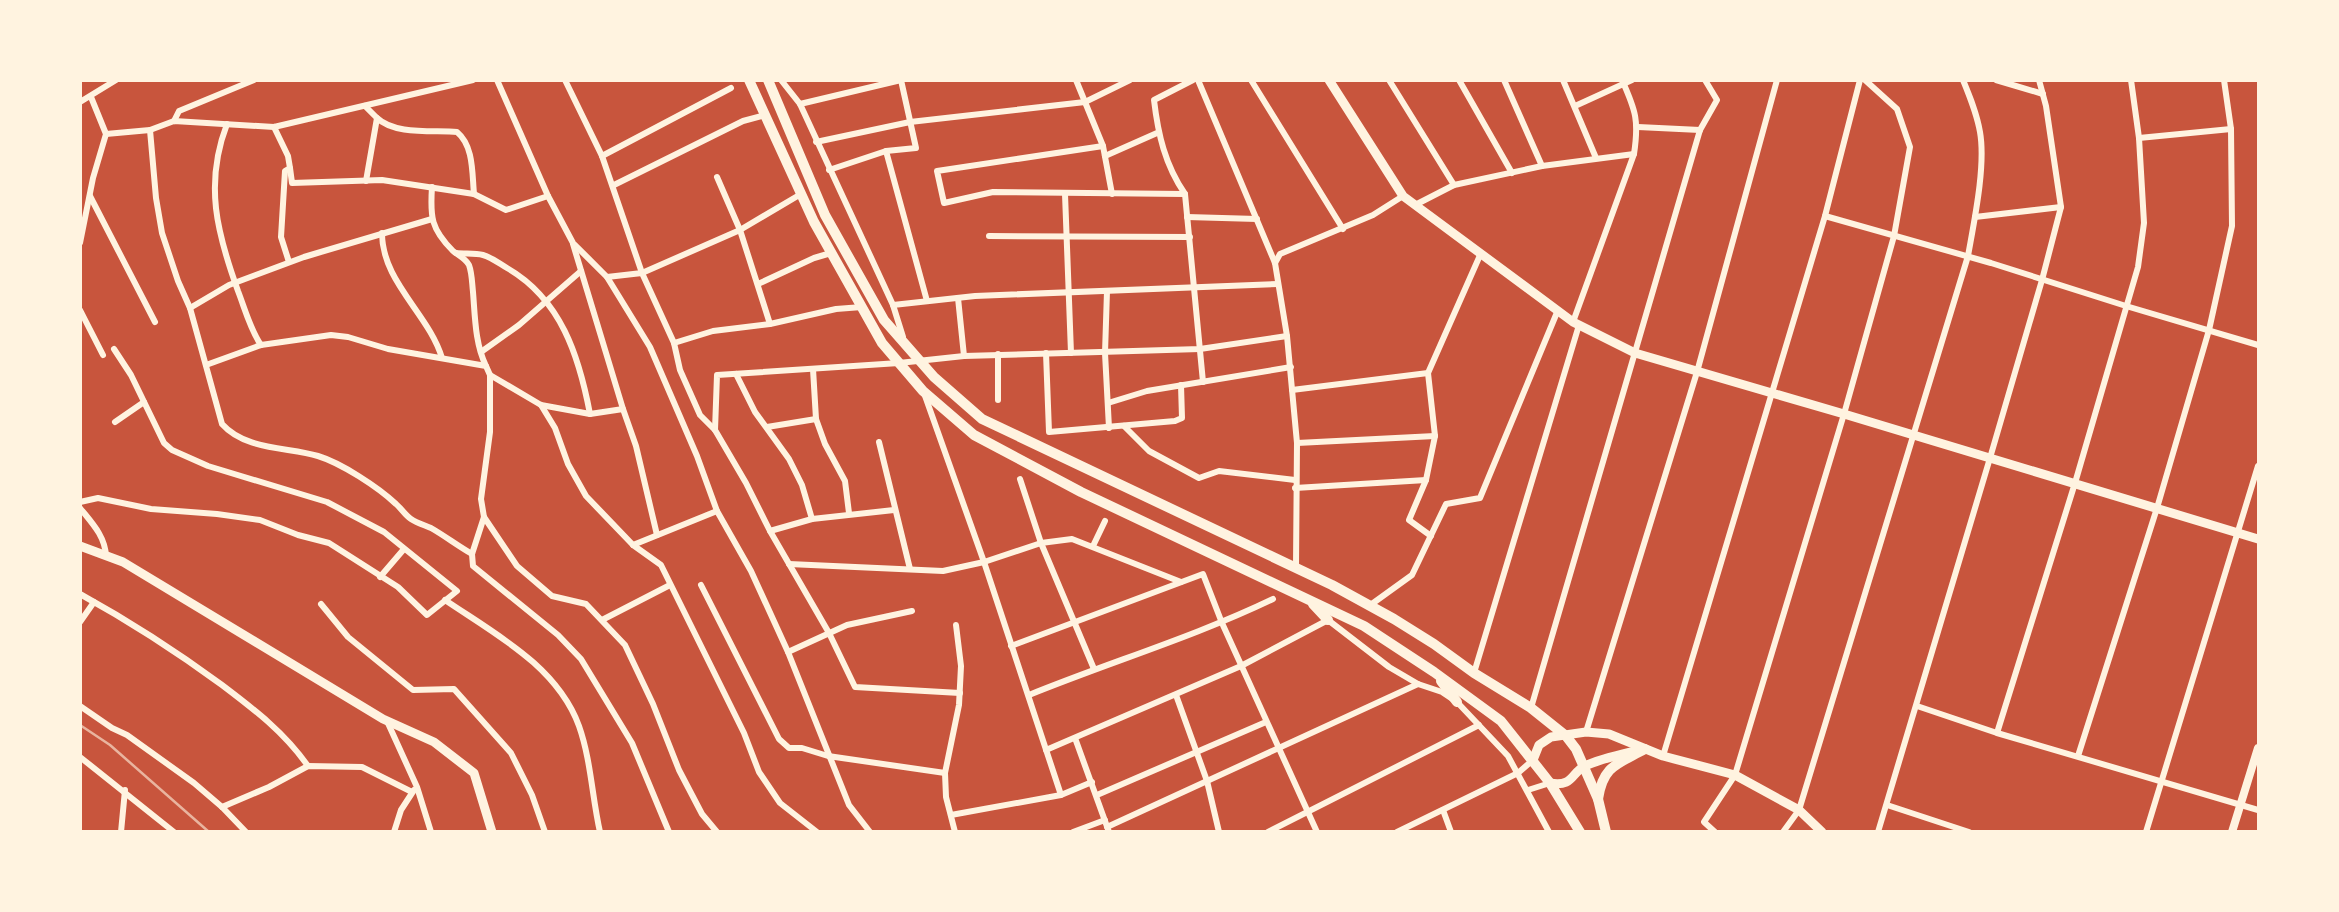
<svg xmlns="http://www.w3.org/2000/svg" width="2339" height="912" viewBox="0 0 2339 912" font-family="'Titillium Web',sans-serif">
<rect width="100%" height="100%" fill="#c8553d"/>
<g fill="none" stroke-linecap="round" stroke-linejoin="round">
<g stroke="#fff3e0" stroke-width="6">
<path d="M497 80 548 196 573 243 607 277 650 347 697 456 717 511 751 571 788 652 849 805 870 832"/>
<path d="M565 80 602 156 642 273 674 343 680 370 700 415 715 430 746 483 770 531 829 633 855 687 960 693"/>
<path d="M781 80 800 104 893 305 903 337"/>
<path d="M1076 80 1103 146 1112 194"/>
<path d="M1193 80 1154 100C1158 134 1165 165 1185 194L1203 382"/>
<path d="M1198 80 1275 263 1287 336 1297 443 1296 567"/>
<path d="M1251 80 1343 229"/>
<path d="M1389 80 1454 185"/>
<path d="M1459 80 1512 173"/>
<path d="M1504 80 1542 166"/>
<path d="M1563 80 1596 158"/>
<path d="M1996 80 2043 94"/>
<path d="M80 102 116 80"/>
<path d="M800 104 901 80"/>
<path d="M365 106 377 118 366 181"/>
<path d="M1575 106 1632 80"/>
<path d="M377 118C395 135 433 130 457 132 474 146 472 174 474 194"/>
<path d="M174 121 179 111 254 80"/>
<path d="M227 124C204 184 217 233 238 291 245 309 250 329 261 345"/>
<path d="M274 127 288 156 290 168 285 171 281 237 289 262"/>
<path d="M1638 127 1700 130"/>
<path d="M150 130 156 198 162 233 178 281 190 308 222 424C245 450 287 447 318 456 341 463 378 487 396 504 401 508 405 515 411 519 417 523 424 525 431 528 445 536 458 546 472 554"/>
<path d="M106 134 150 130 174 121 274 127 473 80"/>
<path d="M2139 138 2231 129"/>
<path d="M816 142 910 122 1085 102 1130 80"/>
<path d="M1103 146 937 171 944 203 993 192 1185 194"/>
<path d="M886 151 927 301"/>
<path d="M602 156 731 88"/>
<path d="M1105 156 1157 133"/>
<path d="M290 168 292 183 382 180 474 194 506 210 548 196"/>
<path d="M829 170 886 151 916 148 901 80"/>
<path d="M717 177 740 230 770 324"/>
<path d="M614 185 743 121 765 115"/>
<path d="M432 187C430 217 431 229 453 251 458 255 466 259 469 265 472 273 472 283 473 292 475 316 475 344 486 366"/>
<path d="M1065 194 1071 353"/>
<path d="M90 196 155 322"/>
<path d="M1415 205 1454 185 1542 166 1634 154"/>
<path d="M1825 216 1991 263 2126 306 2258 345"/>
<path d="M1187 217 1257 219"/>
<path d="M1975 217 2061 207"/>
<path d="M382 233C382 282 429 314 442 358"/>
<path d="M989 236 1190 237"/>
<path d="M80 243 93 178 106 134 91 97"/>
<path d="M573 244 623 409 636 446 657 535"/>
<path d="M456 253C465 254 475 253 483 255 491 257 500 264 507 268 561 299 579 356 590 414"/>
<path d="M1275 263 1280 254 1373 215 1403 196"/>
<path d="M607 277 642 273 740 230 801 194"/>
<path d="M758 284 814 258 831 253"/>
<path d="M1107 291 1105 353 1109 428"/>
<path d="M958 298 964 356"/>
<path d="M893 305 975 296 1278 284"/>
<path d="M190 308 229 285 304 257 432 219"/>
<path d="M80 310 103 355"/>
<path d="M1573 322 1634 154C1639 121 1636 111 1622 80"/>
<path d="M674 343 713 331 770 324 836 309 862 307"/>
<path d="M481 352 519 325 581 271"/>
<path d="M1046 353 1049 432 1175 421 1182 418 1181 385"/>
<path d="M998 354V400"/>
<path d="M206 365 261 345 331 335 348 337 388 349 486 366 490 375 541 405 590 414 623 409"/>
<path d="M813 369 816 419 825 444 845 481 849 513"/>
<path d="M1428 373 1435 436 1426 480 1409 520 1431 536"/>
<path d="M736 374 755 412 789 459 802 485 812 519"/>
<path d="M490 375V432L481 499 484 517 517 566 552 596 586 604 625 645 653 704 679 770 702 814 717 832"/>
<path d="M1292 390 1428 373 1481 253"/>
<path d="M924 393 984 562 1061 795"/>
<path d="M1108 403 1147 391 1291 367"/>
<path d="M541 405 555 428 568 464 586 496 633 545 661 565 744 733 759 772 780 803 817 832"/>
<path d="M115 422 144 402"/>
<path d="M1124 426 1149 451 1199 478 1219 471 1295 480"/>
<path d="M767 427 816 419"/>
<path d="M715 430 717 375 899 363 964 356 1200 349 1287 336"/>
<path d="M879 442 910 569"/>
<path d="M1297 443 1435 436"/>
<path d="M1020 479 1041 543 1094 669"/>
<path d="M1295 488 1426 480"/>
<path d="M80 502 98 498 151 509 217 514 260 520 298 535 329 543 398 587 427 615 457 591 384 532 327 502 208 466 172 450 164 443 131 375 114 349"/>
<path d="M80 508C92 523 105 536 106 556"/>
<path d="M484 517 472 554 473 566 558 635 581 659 632 743 669 832"/>
<path d="M770 531 812 519 894 510"/>
<path d="M633 545 717 511"/>
<path d="M1093 546 1105 521"/>
<path d="M789 564 943 571 984 562 1041 543 1072 539 1181 582"/>
<path d="M380 577 404 549"/>
<path d="M701 585 779 739 789 748H802L828 756 945 773"/>
<path d="M80 594C129 621 177 652 222 685 255 710 284 732 308 766"/>
<path d="M445 600C495 634 557 666 579 726 591 760 592 797 600 832"/>
<path d="M321 604 348 637 413 690 454 689 511 753 532 795 545 832"/>
<path d="M1369 606 1412 575 1446 504 1480 498 1558 310"/>
<path d="M602 620 670 585"/>
<path d="M80 622 94 602"/>
<path d="M1011 646 1203 574 1222 623 1317 832"/>
<path d="M788 652 847 625 912 611"/>
<path d="M1474 673 1579 325"/>
<path d="M1029 695C1110 662 1194 637 1273 599"/>
<path d="M1176 695 1207 781 1219 832"/>
<path d="M80 706 112 728 127 735 194 783 222 807 246 832"/>
<path d="M1917 706 1997 733 2258 810"/>
<path d="M1531 708 1700 130 1717 100 1705 80"/>
<path d="M387 721 417 787 431 832"/>
<path d="M1586 732 1697 372 1777 80"/>
<path d="M1997 733 2075 483 2138 267 2144 223 2139 138 2131 80"/>
<path d="M1075 738 1109 832"/>
<path d="M1046 750 1241 666 1328 620 1389 667 1418 684 1442 692 1457 702 1508 756 1549 832"/>
<path d="M1663 756 1825 216 1860 80"/>
<path d="M2078 756 2157 508 2209 330 2232 226 2231 129 2224 80"/>
<path d="M80 757 174 832"/>
<path d="M1528 790 1550 783"/>
<path d="M1097 795 1266 722"/>
<path d="M1887 805 1969 832"/>
<path d="M222 807 269 787 308 766 362 767 412 792"/>
<path d="M1443 810 1451 832"/>
<path d="M951 815 1061 795 1092 782"/>
<path d="M1107 827 1418 684"/>
<path d="M121 832 125 790"/>
<path d="M394 832 401 810 414 790"/>
<path d="M955 832 946 797 945 773 959 705 961 666 956 625"/>
<path d="M1073 832 1105 820"/>
<path d="M1268 832 1479 725"/>
<path d="M1397 832 1518 773 1533 760"/>
<path d="M1715 832 1704 822 1735 775 1844 414 1894 236 1910 147 1897 109 1865 80"/>
<path d="M1783 832 1799 810 1968 256C1974 222 1986 166 1980 132 1977 114 1970 97 1963 80"/>
<path d="M1878 832 1990 458 2042 280 2061 207 2046 106 2039 80"/>
<path d="M2146 832 2258 466"/>
</g>
<path stroke="#fff3e0" stroke-width="8" d="M2232 832 2258 748"/>
<g stroke="#fff3e0" stroke-width="9">
<path d="M1329 80 1403 196 1573 322 1635 353 1844 414 2258 539"/>
<path d="M80 546 123 562 383 719 434 742 474 773 492 832"/>
<path d="M1533 760 1539 745 1551 737 1586 732 1609 734 1663 756 1735 775 1799 810 1822 832"/>
<path d="M1550 783C1575 787 1570 772 1587 765 1604 758 1622 754 1640 750"/>
</g>
<g stroke="#fff3e0" stroke-width="10">
<path d="M749 80 814 222 882 343 923 391 974 435 1081 492 1364 626 1434 672 1501 721 1550 783 1580 832"/>
<path d="M768 80 825 215 884 320 934 377 982 419 1332 585 1394 619 1434 644 1474 673 1531 708 1566 736 1576 749 1598 799 1606 832"/>
<path d="M1313 604 1328 620"/>
<path d="M1441 681 1457 702"/>
<path d="M1598 799C1603 765 1618 764 1645 749"/>
</g>
<path stroke="#e9b49f" stroke-width="2.5" d="M80 725 110 745 209 832"/>
</g>
<rect width="2339" height="912" fill="none" stroke="#fff3e0" stroke-width="164"/>
</svg>
